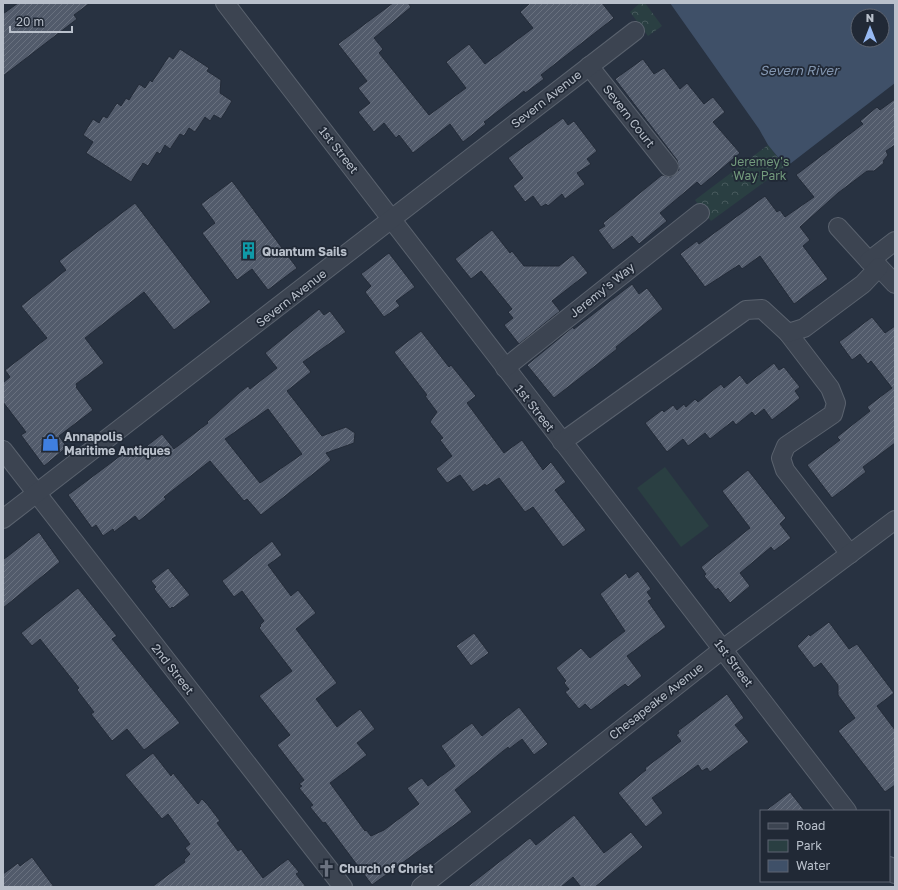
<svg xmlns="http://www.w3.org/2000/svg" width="898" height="890" viewBox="0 0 898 890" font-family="'Golos Text',sans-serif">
<defs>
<pattern id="forest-crowns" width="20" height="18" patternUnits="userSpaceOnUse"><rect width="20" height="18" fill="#2a3f42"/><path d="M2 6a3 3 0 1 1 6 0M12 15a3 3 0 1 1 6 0" fill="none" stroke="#47595c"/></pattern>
<pattern id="building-hatch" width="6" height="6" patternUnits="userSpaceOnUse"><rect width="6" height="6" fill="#525b6b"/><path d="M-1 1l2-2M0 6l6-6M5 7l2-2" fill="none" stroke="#69717f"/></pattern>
</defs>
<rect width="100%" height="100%" fill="#283241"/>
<path fill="#2a3f42" d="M665 467 709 526 681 547 637 488Z"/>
<g fill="url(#forest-crowns)">
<path d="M640 3H645L662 26 648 36 630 12Z"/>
<path d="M768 145 785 167 711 221 695 200Z"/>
</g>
<path fill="#3f5068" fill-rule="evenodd" d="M670 3H895V83L786 167 768 145 759 129ZM858 16H882V40H858Z"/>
<g fill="url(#building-hatch)" stroke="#232b38" fill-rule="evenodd">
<path d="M18 3H90L74 15 77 19 3 76V14Z"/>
<path d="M393 3H408L411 7 374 38 383 49 379 53 429 115 466 88 446 62 469 44 485 64 533 28 520 12 530 3H602L614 18 541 75 544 79 525 93 524 91 484 122 486 124 463 142 450 124 413 153 399 135 396 138 384 123 374 132 358 112 370 103 358 88 367 81 338 44Z"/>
<path d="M180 49 209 68 207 71 221 80 220 93 232 101 221 119 214 115 210 121 205 117 195 132 189 128 184 136 180 134 170 149 165 145 160 154 157 152 148 166 143 163 131 182 86 153 93 142 83 135 93 119 99 123 103 116 107 118 117 103 121 106 126 98 129 100 139 84 145 88 150 80 152 82 169 56 173 59Z"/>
<path d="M643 59 654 74 664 68 680 89 687 83 704 104 713 97 725 112 713 122 740 153 701 186 697 182 660 213 667 221 639 244 632 236 613 250 598 230 605 226 603 223 662 175 671 177 679 170 677 160 615 79Z"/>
<path d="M895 99V145L886 151 888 155 883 161 884 163 874 171H867L838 193 800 227 810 240 803 246 828 279 794 304 760 256 742 269 739 265 705 287 680 254 697 241 699 244 765 196 777 212 780 210 785 217 814 197 796 175 863 124 860 121 877 107 880 110Z"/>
<path d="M563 118 568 125 574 121 597 151 587 159 591 164 577 173 585 184 565 199 562 194 548 206 546 204 541 207 533 196 525 202 513 186 523 178 508 158Z"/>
<path d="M232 181 297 268 268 290 252 269 237 280 202 233 215 223 201 204Z"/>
<path d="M135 203 211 302 174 330 144 292 85 338 104 363 76 384 77 386 76 387 93 410 59 436 67 447 44 466 21 435 26 432 3 402V383L10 377 5 370 47 338 21 306 66 270 59 261Z"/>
<path d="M492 230 510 253 512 251 524 266H559L573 255 588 273 552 301 560 311 519 344 504 325 513 318 508 312 512 309 481 271 471 279 455 259Z"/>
<path d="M389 253 415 287 396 301 400 306 384 317 365 292 371 286 361 274Z"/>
<path d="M632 284 639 294 647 288 663 309 616 347 617 349 554 398 527 365 573 327 574 329Z"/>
<path d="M319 309 324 315 330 311 346 332 303 362 311 372 287 391 322 436 346 427 355 433 354 443 326 453 331 460 261 515 247 499 244 501 210 461 164 497 166 499 139 521 135 516 114 532 113 529 103 536 96 525 92 528 68 495 128 450 133 457 162 434 174 449 208 423 207 422 239 393 248 386 250 389 277 368 265 353ZM268 409 302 454 260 483 225 439Z"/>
<path d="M872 317 885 333 895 326V443L863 467 866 472 832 498 807 465 840 440 837 437 870 411 867 407 892 388 871 361 868 364 860 354 852 360 839 342Z"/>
<path d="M421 331 449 367 451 365 476 396 467 403 504 453 522 440 543 470 551 462 566 482 555 490 586 530 563 547 533 507 525 512 499 478 486 486 485 484 473 492 460 475 447 483 436 469 452 456 440 440 443 438 430 422 437 412 425 396 427 395 394 352Z"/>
<path d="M774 363 779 370 784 367 800 387 795 391 800 398 772 420 764 409 755 416 752 412 736 425 733 421 710 439 705 433 688 446 683 439 667 452 645 423 662 410 664 412 673 405 677 410 684 404 686 407 695 399 698 402 721 384 724 388 740 375 747 384Z"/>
<path d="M748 470 786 518 780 524 791 538 774 551 771 547 740 573 750 586 730 603 718 588 716 590 704 576 706 574 701 567 750 528 722 491Z"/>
<path d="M39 532 60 562 3 608V560Z"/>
<path d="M272 541 282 555 268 565 291 596 298 590 316 613 296 629 337 683 316 699 337 727 360 709 375 729 357 743 367 755 330 783 365 831 366 830 371 836 384 830 419 804 407 788 422 778 428 786 455 766 441 746 472 723 482 736 519 707 548 744 534 755 522 739 509 749 508 747 455 790 472 812 372 885 325 822 323 823 310 807 313 805 299 788 302 786 299 784 304 780 277 745 290 735 259 696 292 671 259 628 261 626 260 625 264 621 242 591 234 597 222 581Z"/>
<path d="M168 568 190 595 173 608 172 607 170 609 154 589 156 587 151 581Z"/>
<path d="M638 571 651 589 647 592 652 599 648 601 666 627 627 656 642 676 628 687 625 684 591 710 585 704 579 709 565 692 569 689 564 683 566 681 556 668 581 648 590 658 625 631 600 594 626 573 629 578Z"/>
<path d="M78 588 117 636 112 639 180 723 144 750 127 729 112 741 91 714 94 712 77 690 79 688 40 639 32 646 21 633Z"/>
<path d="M829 622 849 649 857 644 894 693 877 706 895 730V785L885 792 838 731 855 718 838 695V685L821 663 814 668 797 646 809 634 810 636Z"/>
<path d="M474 633 489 653 471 666 456 646Z"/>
<path d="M727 694 744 718 735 725 749 742 710 772 707 768 702 771 698 765 652 798 663 813 646 827 618 793 646 770 645 768 681 741 676 735 679 733 678 731Z"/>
<path d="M153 753 171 776 173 773 198 804 202 799 207 804 220 821 217 823 238 851 241 849 263 878 288 859 299 872 296 874 306 887H152L185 862 184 860 190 854 185 848 190 844 168 814 162 819 125 775Z"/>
<path d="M790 792 805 811H765Z"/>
<path d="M574 815 604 853 631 832 643 847 595 887H581L573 877 561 887H467L530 838 536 845Z"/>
<path d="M32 857 54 887H3V874L18 863 20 866Z"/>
</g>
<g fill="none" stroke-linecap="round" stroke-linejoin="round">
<defs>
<g id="minor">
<path d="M225 3 847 811"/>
<path d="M589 66 669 167"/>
<path d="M838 227 869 261 879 267 895 284"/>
<path d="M869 261 895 241"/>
<path d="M788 333 830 388 836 403 833 414 786 446 781 458 785 470 850 554"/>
<path d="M505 368 700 213"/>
<path d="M562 442 746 310 762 309 788 333 804 328 863 284 879 267"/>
<path d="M3 450 343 887"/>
<path d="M3 519 635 31"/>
<path d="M889 866 895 874"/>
<path d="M421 887 723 649 895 520"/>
</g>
</defs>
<use href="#minor" stroke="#5a626e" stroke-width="20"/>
<use href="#minor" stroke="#3c4451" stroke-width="18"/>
</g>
<defs>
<symbol id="building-bare" viewBox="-9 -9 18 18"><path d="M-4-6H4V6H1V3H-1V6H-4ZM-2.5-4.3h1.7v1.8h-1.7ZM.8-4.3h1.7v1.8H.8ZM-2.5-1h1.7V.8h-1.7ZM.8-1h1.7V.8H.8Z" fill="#0f9aa8" stroke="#212936" stroke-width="2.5" paint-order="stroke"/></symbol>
<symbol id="shop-bare" viewBox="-9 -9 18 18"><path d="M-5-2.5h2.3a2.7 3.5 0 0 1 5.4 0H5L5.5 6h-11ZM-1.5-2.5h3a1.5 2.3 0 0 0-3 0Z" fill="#3f7fe0" stroke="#212936" stroke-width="2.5" paint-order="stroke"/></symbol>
<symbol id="church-bare" viewBox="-9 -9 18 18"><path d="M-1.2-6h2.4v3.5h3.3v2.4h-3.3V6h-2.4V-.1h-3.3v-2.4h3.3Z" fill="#6b7280" stroke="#212936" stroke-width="2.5" paint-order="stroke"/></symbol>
</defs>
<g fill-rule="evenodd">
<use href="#building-bare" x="236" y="238" width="25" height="25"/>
<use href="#shop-bare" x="38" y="430" width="25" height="25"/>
<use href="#church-bare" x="314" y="856" width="25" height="25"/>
</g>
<g text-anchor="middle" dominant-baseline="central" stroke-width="3.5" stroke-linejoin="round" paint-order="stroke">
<g font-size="12" fill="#b9c0cb" stroke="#212936">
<text transform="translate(546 99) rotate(-38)">Severn Avenue</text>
<text transform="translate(629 116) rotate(52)">Severn Court</text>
<text transform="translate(339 150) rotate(52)">1st Street</text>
<text transform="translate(602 290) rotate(-39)">Jeremy's Way</text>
<text transform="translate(291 298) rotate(-38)">Severn Avenue</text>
<text transform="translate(535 408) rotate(52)">1st Street</text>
<text transform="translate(734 663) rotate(53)">1st Street</text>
<text transform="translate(173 669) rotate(52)">2nd Street</text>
<text transform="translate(656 701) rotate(-38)">Chesapeake Avenue</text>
</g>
<g font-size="12" fill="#729a7c" stroke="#212936">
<text x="760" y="161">Jeremey's<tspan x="760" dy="14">Way Park</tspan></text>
</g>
<g font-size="12" font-weight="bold" fill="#b9c0cb" stroke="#212936" text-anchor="start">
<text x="262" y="251">Quantum Sails</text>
<text x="64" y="436">Annapolis<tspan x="64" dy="14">Maritime Antiques</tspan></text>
<text x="339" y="868">Church of Christ</text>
</g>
<g font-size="13" font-style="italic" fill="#8396b0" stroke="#212936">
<text x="799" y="70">Severn River</text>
</g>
</g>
<rect width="898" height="890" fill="none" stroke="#b9c0cb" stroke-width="8"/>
<rect x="760" y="810" width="130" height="72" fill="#212936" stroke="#5e6572"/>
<rect x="768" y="823" width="20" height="6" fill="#3c4451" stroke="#5e6572"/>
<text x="796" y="830" font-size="12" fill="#b9c0cb">Road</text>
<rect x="768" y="840" width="20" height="12" fill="#2a3f42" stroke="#5e6572"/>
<text x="796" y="850" font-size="12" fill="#b9c0cb">Park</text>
<rect x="768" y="860" width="20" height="12" fill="#3f5068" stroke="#5e6572"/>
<text x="796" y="870" font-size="12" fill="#b9c0cb">Water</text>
<g transform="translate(870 28)"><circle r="19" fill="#212936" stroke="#5e6572"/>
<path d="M0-3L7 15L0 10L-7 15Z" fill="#97b9f2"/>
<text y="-6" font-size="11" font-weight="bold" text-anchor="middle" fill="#b9c0cb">N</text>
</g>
<path d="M10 26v6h62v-6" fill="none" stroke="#b9c0cb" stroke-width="2"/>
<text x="16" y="26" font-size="12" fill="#b9c0cb" stroke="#212936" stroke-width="3" paint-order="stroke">20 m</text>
</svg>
